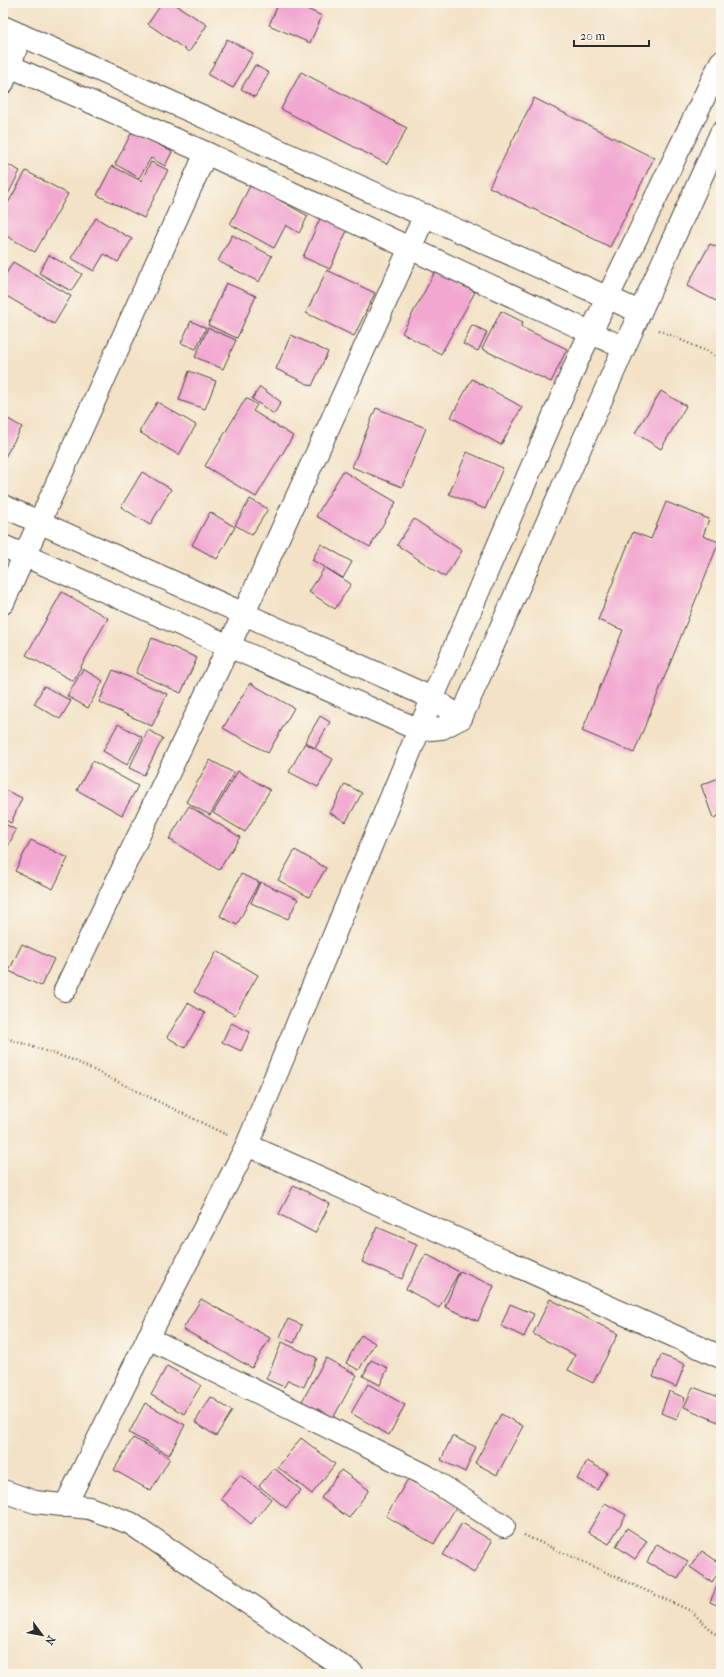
<svg xmlns="http://www.w3.org/2000/svg" width="724" height="1677" viewBox="0 0 724 1677" font-family="'IM FELL French Canon',serif">
<rect width="100%" height="100%" fill="#fbf7ec"/>
<filter id="ink" filterUnits="userSpaceOnUse"><feTurbulence type="fractalNoise" baseFrequency=".025" numOctaves="2"/><feDisplacementMap in="SourceGraphic" scale="8" xChannelSelector="R" yChannelSelector="G"/><feConvolveMatrix kernelMatrix="1 2 1 2 8 2 1 2 1" color-interpolation-filters="sRGB"/></filter>
<filter id="wash" filterUnits="userSpaceOnUse"><feTurbulence type="fractalNoise" baseFrequency=".012" numOctaves="4" result="noise"/><feDisplacementMap in="SourceGraphic" scale="16" xChannelSelector="R" yChannelSelector="G"/><feGaussianBlur stdDeviation="0.9" result="paint"/><feColorMatrix in="noise" values="0 0 0 0 0 0 0 0 0 0 0 0 0 0 0 0 0 1.4 0 .05"/><feComposite in="paint" operator="in"/></filter>
<g filter="url(#wash)">
<rect width="100%" height="100%" fill="#f3e2c6"/>
<g id="blocks">
<g fill="#f2a7d0">
<path d="M162 3H173L207 25 189 52 148 24Z"/>
<path d="M279 3H294L322 16 310 43 269 25Z"/>
<path d="M227 39 253 53 233 88 208 75Z"/>
<path d="M255 65 269 73 255 97 241 89Z"/>
<path d="M301 72 407 128 387 164 281 109Z"/>
<path d="M534 98 654 158 610 247 489 187Z"/>
<path d="M133 130 172 152 165 166 151 158 139 178 115 164Z"/>
<path d="M151 162 168 170 144 218 97 195 112 166 141 181Z"/>
<path d="M5 163 20 171 3 204V168Z"/>
<path d="M26 171 68 194 35 252 3 234V212Z"/>
<path d="M251 184 308 216 299 233 286 225 274 248 230 224Z"/>
<path d="M322 214 349 226 330 269 303 257Z"/>
<path d="M96 218 132 239 118 262 104 254 94 271 71 258Z"/>
<path d="M232 235 272 256 259 282 218 261Z"/>
<path d="M710 244 721 249V292L716 301 687 286Z"/>
<path d="M49 255 82 274 71 291 39 273Z"/>
<path d="M13 262 71 296 54 324 3 294V279Z"/>
<path d="M327 270 375 293 354 336 306 313Z"/>
<path d="M436 270 475 292 441 354 402 333Z"/>
<path d="M226 283 256 296 237 338 208 325Z"/>
<path d="M501 311 523 322 521 327 567 349 551 382 482 349Z"/>
<path d="M191 321 206 328 196 349 181 343Z"/>
<path d="M472 325 487 332 478 351 463 344Z"/>
<path d="M208 328 236 340 223 369 195 357Z"/>
<path d="M291 335 328 352 312 386 276 369Z"/>
<path d="M189 371 216 381 205 409 179 400Z"/>
<path d="M472 379 522 407 501 445 451 417Z"/>
<path d="M260 387 281 402 274 414 252 399Z"/>
<path d="M661 391 686 406 661 449 635 433Z"/>
<path d="M246 398 257 405 253 411 293 436 256 497 205 466Z"/>
<path d="M157 402 196 425 179 455 139 432Z"/>
<path d="M376 408 426 428 402 487 352 467Z"/>
<path d="M3 416 22 427 5 457 3 455Z"/>
<path d="M467 452 503 468 485 509 449 494Z"/>
<path d="M343 471 396 502 370 547 316 516Z"/>
<path d="M142 472 171 489 150 525 121 507Z"/>
<path d="M250 499 268 509 252 535 235 525Z"/>
<path d="M666 502 709 519 703 536 719 542 634 753 582 731 623 630 598 620 633 532 651 539Z"/>
<path d="M210 512 235 527 217 559 192 545Z"/>
<path d="M414 519 462 551 445 577 397 545Z"/>
<path d="M321 544 352 562 343 578 326 568 351 584 335 609 309 592 325 567 312 560Z"/>
<path d="M62 592 108 618 73 681 26 655Z"/>
<path d="M152 638 197 658 181 693 136 673Z"/>
<path d="M83 669 103 681 88 708 67 696Z"/>
<path d="M113 670 167 694 152 726 99 702Z"/>
<path d="M250 683 294 708 268 753 223 728Z"/>
<path d="M44 686 71 701 60 719 34 704Z"/>
<path d="M320 716 330 722 315 748 305 742Z"/>
<path d="M118 724 142 737 127 765 103 751Z"/>
<path d="M148 730 163 738 144 775 129 768Z"/>
<path d="M305 743 333 759 318 787 289 772Z"/>
<path d="M210 760 234 773 210 815 186 802Z"/>
<path d="M93 761 138 786 122 815 77 790Z"/>
<path d="M238 771 270 790 245 832 213 813Z"/>
<path d="M721 777V815L713 818 701 785Z"/>
<path d="M345 784 362 793 346 822 330 813Z"/>
<path d="M3 789 22 798 11 823 3 819Z"/>
<path d="M189 806 240 837 219 870 169 839Z"/>
<path d="M3 823 16 830 5 852 3 851Z"/>
<path d="M31 840 68 858 53 889 15 871Z"/>
<path d="M295 850 326 868 309 897 278 880Z"/>
<path d="M241 874 259 882 237 925 220 916Z"/>
<path d="M260 882 298 899 288 919 251 903Z"/>
<path d="M22 944 54 959 41 986 9 971Z"/>
<path d="M217 951 258 975 235 1015 194 992Z"/>
<path d="M188 1003 205 1013 185 1048 167 1037Z"/>
<path d="M231 1023 250 1032 241 1051 222 1042Z"/>
<path d="M294 1185 330 1204 315 1233 279 1214Z"/>
<path d="M377 1227 417 1244 402 1279 362 1262Z"/>
<path d="M426 1254 459 1272 439 1308 406 1289Z"/>
<path d="M460 1271 494 1286 478 1321 445 1307Z"/>
<path d="M201 1299 270 1338 252 1368 183 1329Z"/>
<path d="M550 1299 618 1334 593 1383 568 1370 575 1355 533 1334Z"/>
<path d="M510 1304 534 1314 524 1337 501 1326Z"/>
<path d="M288 1319 302 1325 294 1343 280 1337Z"/>
<path d="M361 1335 375 1343 359 1370 346 1363Z"/>
<path d="M282 1342 317 1358 304 1387 288 1380 284 1387 266 1379Z"/>
<path d="M661 1355 685 1364 676 1387 653 1377Z"/>
<path d="M326 1358 357 1375 332 1420 301 1403Z"/>
<path d="M371 1360 388 1368 380 1385 363 1376Z"/>
<path d="M167 1366 201 1385 184 1414 151 1395Z"/>
<path d="M368 1384 405 1405 389 1435 351 1413Z"/>
<path d="M693 1387 721 1398V1415L718 1422 684 1407Z"/>
<path d="M669 1391 685 1398 677 1419 661 1413Z"/>
<path d="M211 1397 232 1411 216 1436 195 1422Z"/>
<path d="M145 1403 185 1425 169 1455 129 1433Z"/>
<path d="M501 1414 523 1426 497 1475 475 1463Z"/>
<path d="M452 1436 476 1447 465 1472 441 1460Z"/>
<path d="M133 1438 170 1458 151 1491 114 1470Z"/>
<path d="M301 1438 335 1464 312 1494 278 1467Z"/>
<path d="M587 1461 607 1472 597 1490 577 1479Z"/>
<path d="M274 1468 301 1490 286 1508 259 1486Z"/>
<path d="M341 1470 369 1490 349 1518 321 1498Z"/>
<path d="M240 1475 271 1499 251 1524 221 1499Z"/>
<path d="M408 1479 456 1507 434 1544 386 1516Z"/>
<path d="M605 1503 626 1515 609 1544 588 1532Z"/>
<path d="M462 1523 492 1541 474 1573 443 1555Z"/>
<path d="M627 1528 647 1541 635 1559 616 1546Z"/>
<path d="M657 1544 688 1561 678 1579 647 1562Z"/>
<path d="M702 1551 721 1564V1569L712 1582 690 1567Z"/>
<path d="M721 1577V1607L710 1602Z"/>
</g>
</g>
</g>
<g filter="url(#ink)">
<use href="#blocks" fill-opacity="0" stroke="#494642" stroke-width="1"/>
<g fill="none" stroke-linecap="round" stroke-linejoin="round">
<defs>
<g id="street">
<path d="M3 27 640 312"/>
<path d="M3 63 206 153 624 348"/>
<path d="M3 83 21 35"/>
<path d="M3 506 432 698 461 718"/>
<path d="M3 546 419 730 442 728 461 718 624 348 721 133"/>
<path d="M3 603 206 153"/>
<path d="M65 990 229 646 425 215"/>
<path d="M247 1145 721 1357"/>
<path d="M148 1338 425 1475 504 1526"/>
<path d="M3 1491 35 1502 89 1508 130 1523 353 1674"/>
<path d="M65 1506 148 1338 247 1145 419 730 578 359 721 62"/>
</g>
</defs>
<use href="#street" stroke="#494642" stroke-width="24"/>
<g stroke="#494642" stroke-width="2.5" stroke-dasharray="1 3" stroke-linecap="butt">
<path d="M659 330 721 358"/>
<path d="M3 1037 73 1060 227 1135"/>
<path d="M524 1535 691 1611 721 1639"/>
</g>
<use href="#street" stroke="#fff" stroke-width="22"/>
</g>
</g>
<rect width="724" height="1677" fill="none" stroke="#fbf7ec" stroke-width="16"/>
<g transform="translate(42 1635) rotate(122)" stroke="#fbf7ec" stroke-width="3" paint-order="stroke">
<path d="M0-3L7 15L0 10L-7 15Z" fill="#2b2b2b"/>
<text y="-6" font-size="11" font-weight="bold" text-anchor="middle" fill="#2b2b2b">N</text>
</g>
<path d="M574 40v6h75v-6" fill="none" stroke="#2b2b2b" stroke-width="2"/>
<text x="580" y="40" font-size="12" fill="#2b2b2b" stroke="#fbf7ec" stroke-width="3" paint-order="stroke">20 m</text>
</svg>
